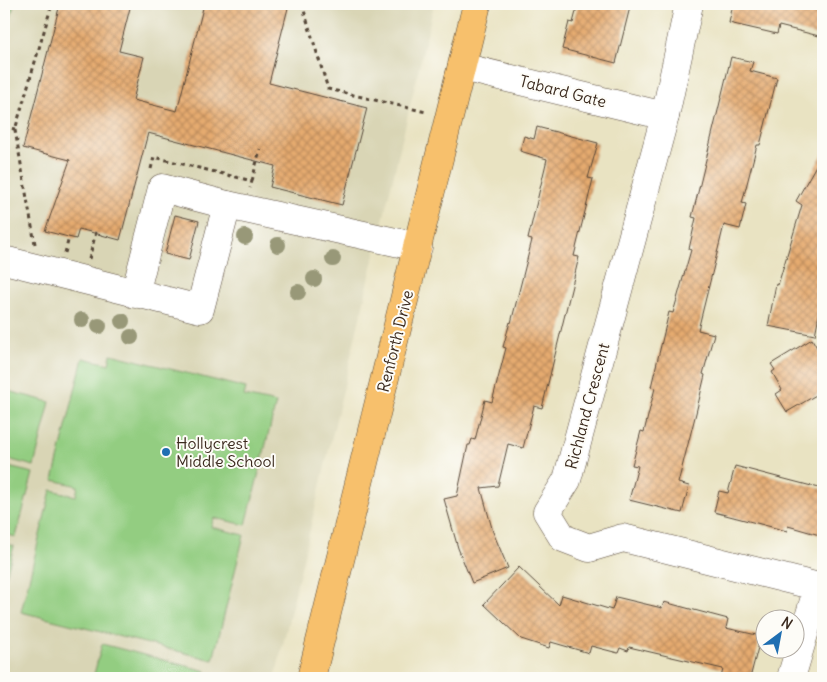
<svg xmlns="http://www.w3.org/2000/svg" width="827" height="682" viewBox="0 0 827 682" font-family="Delius,sans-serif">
<defs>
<pattern id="building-cross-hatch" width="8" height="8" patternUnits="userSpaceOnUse" patternTransform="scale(1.25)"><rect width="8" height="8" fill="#e5aa70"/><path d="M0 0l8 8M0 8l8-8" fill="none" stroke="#bb8b5b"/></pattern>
</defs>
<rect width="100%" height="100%" fill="#fdfcf7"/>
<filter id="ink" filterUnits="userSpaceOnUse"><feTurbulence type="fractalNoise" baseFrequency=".02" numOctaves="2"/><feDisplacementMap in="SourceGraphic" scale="10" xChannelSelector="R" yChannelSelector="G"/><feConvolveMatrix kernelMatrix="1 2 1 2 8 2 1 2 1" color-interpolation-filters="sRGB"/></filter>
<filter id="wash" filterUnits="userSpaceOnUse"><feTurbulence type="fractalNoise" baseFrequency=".0096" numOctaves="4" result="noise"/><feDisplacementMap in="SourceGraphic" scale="20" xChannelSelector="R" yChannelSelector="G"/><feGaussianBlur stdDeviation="1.12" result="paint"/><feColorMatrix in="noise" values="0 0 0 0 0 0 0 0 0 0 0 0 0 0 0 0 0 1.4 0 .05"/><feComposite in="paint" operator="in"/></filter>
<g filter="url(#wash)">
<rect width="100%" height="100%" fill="#e9e3c2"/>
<path fill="#d9d5b5" d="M4 4H434L275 678H4Z"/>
<g fill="#93cd81" stroke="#677c50">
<path d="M4 4H14L4 48Z"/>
<path d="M111 354 246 388 244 396 276 403 246 525 214 518 211 527 244 535 213 660 21 612 51 490 76 496 78 486 53 480 83 358 109 364Z"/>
<path d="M4 390 50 402 34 466 4 458Z"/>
<path d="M4 466 33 473 16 537 4 534Z"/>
<path d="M4 543 14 546 4 583Z"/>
<path d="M102 644 206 671 204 678H93Z"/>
</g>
<g id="blocks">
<g fill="url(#building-cross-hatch)">
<path d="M60 4H131L119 51 144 57 133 100 177 111 204 4H289L269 83 367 108 342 205 270 187 275 166 148 133 120 240 79 229 76 239 45 231 70 160 23 148Z"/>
<path d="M578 4H618L630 7 616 63 562 49 569 22 573 23Z"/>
<path d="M733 4H823V37L779 26 777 34 729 23Z"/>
<path d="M731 57 753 62 750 71 777 78 760 145H757L742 203 746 204 740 229 724 225 698 330 714 334 703 374 705 375 696 413 678 483 689 486 682 513 629 500 638 466 632 465 641 431 644 432 655 388 651 387 669 312 673 313 691 250 689 249 696 218 692 217Z"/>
<path d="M537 127 598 143 588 178 593 179 574 256 579 257 542 408 534 406 523 448 508 444 498 486 481 488 493 532 508 568 472 583 458 548 444 499 457 496 468 445H470L472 439 475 440 485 400 492 402 506 348 503 347 510 322 511 323 532 240 528 239 547 159 520 151 524 136 534 139Z"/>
<path d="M823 153V294L815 335 768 326 776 284 778 285 802 205 796 201Z"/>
<path d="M175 215 199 221 189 260 165 254Z"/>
<path d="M812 339 823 358V391L787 412 776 394 782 390 772 372 775 370 771 364Z"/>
<path d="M735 466 823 489V536L788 526 787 531 714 512 719 491 728 493Z"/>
<path d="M519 567 559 605 562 595 612 610 616 597 662 608 664 602 728 619 726 628 761 636 750 678H721L723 669 629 647 628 651 620 648 618 653 591 646 589 653 551 642 549 648 521 639 484 604Z"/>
</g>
</g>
</g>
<g filter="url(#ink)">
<use href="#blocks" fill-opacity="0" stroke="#554637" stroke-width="1"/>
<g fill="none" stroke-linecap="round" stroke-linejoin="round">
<defs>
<g id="minor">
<path d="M689 4 665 116 567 480 547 512 563 538 589 548 623 538 823 588"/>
<path d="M462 67 665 116"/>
<path d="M4 260 200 309 227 205"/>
<path d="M135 294 162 188 227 205 418 247"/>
<path d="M791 678 818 587"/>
</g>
<path id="major" d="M311 678 477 4"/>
</defs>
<use href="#minor" stroke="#554637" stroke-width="29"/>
<use href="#major" stroke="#554637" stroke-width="29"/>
<g stroke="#554637" stroke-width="3" stroke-dasharray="4 4" stroke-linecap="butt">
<path d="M302 4 328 89 426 112"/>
<path d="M4 127 15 129"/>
<path d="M151 169 154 157 252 181 250 188"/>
<path d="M252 181 260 149"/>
<path d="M35 244 15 130 52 4"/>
<path d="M65 253 69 237"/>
<path d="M89 259 97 228"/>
</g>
<use href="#minor" stroke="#fff" stroke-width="28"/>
<use href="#major" stroke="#f7c06c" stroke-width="28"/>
</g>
<g fill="#989878">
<circle cx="245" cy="237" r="8"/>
<circle cx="278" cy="245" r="8"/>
<circle cx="333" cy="259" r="8"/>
<circle cx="314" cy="279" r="8"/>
<circle cx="298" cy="292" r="8"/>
<circle cx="82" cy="320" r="8"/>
<circle cx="122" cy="321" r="8"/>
<circle cx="99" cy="326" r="8"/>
<circle cx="131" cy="337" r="8"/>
</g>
</g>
<circle fill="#1f6fb2" stroke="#fdfcf7" stroke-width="2" cx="166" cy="452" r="5"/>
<g text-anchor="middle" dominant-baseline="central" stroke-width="4" stroke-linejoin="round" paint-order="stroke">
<g font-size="16" fill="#3b2a1e" stroke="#fdfcf7">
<text transform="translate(563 91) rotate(14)">Tabard Gate</text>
<text transform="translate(395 341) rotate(-76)">Renforth Drive</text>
<text transform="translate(587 406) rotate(-75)">Richland Crescent</text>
</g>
<g font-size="16" fill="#3b2a1e" stroke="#fdfcf7" text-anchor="start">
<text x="176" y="443">Hollycrest<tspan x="176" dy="18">Middle School</tspan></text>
</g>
</g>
<rect width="827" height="682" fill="none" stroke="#fdfcf7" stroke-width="20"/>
<g transform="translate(780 634) rotate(32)"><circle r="24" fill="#fdfcf7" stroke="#afa8a0"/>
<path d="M0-4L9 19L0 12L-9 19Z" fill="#1f6fb2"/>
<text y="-8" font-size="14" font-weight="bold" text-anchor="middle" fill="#3b2a1e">N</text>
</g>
</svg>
